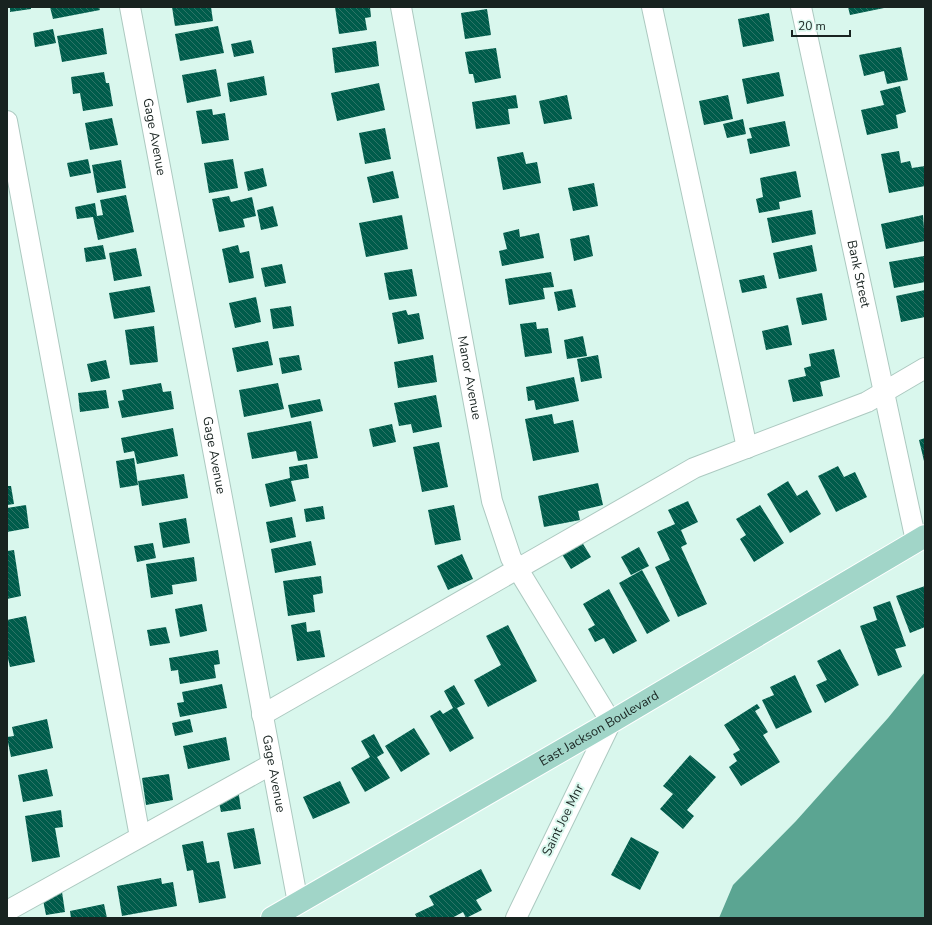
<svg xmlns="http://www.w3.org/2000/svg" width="932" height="925" viewBox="0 0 932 925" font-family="'Nunito Sans',sans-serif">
<defs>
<pattern id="building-back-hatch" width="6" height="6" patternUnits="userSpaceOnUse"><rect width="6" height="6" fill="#005c4b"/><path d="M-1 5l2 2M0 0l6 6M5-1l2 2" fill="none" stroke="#2e7467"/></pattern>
</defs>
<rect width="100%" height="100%" fill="#d9f7ed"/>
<path fill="#5ba592" d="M925 672V918H719L733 885 796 821 888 718Z"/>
<g fill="url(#building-back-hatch)">
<path d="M10 7H31V9L10 12Z"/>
<path d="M50 7H99L100 10 53 19Z"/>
<path d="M172 7H211L213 21 175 26Z"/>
<path d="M335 7H370L371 17 365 18 367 30 339 34Z"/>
<path d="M848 7H884V8L850 15Z"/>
<path d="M487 9 491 35 465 39 461 13Z"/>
<path d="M769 13 774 41 743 47 738 19Z"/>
<path d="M218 26 224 53 180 61 175 34Z"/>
<path d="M103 28 107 54 62 62 57 36Z"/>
<path d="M53 29 56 43 35 47 33 33Z"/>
<path d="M251 40 254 53 234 57 231 44Z"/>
<path d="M376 41 379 66 335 73 332 48Z"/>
<path d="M901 47 908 80 887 84 884 71 864 76 859 55Z"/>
<path d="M496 48 501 78 475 83 473 74H469L465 52Z"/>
<path d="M216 69 221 96 187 103 182 75Z"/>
<path d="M104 72 106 83H109L113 106 83 111 80 93 73 94 71 77Z"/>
<path d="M779 72 784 96 747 104 742 79Z"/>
<path d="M264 76 267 95 230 102 227 83Z"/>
<path d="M379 83 385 110 337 121 331 93Z"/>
<path d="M900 86 906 112 896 115 898 128 867 135 861 110 884 105 880 91Z"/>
<path d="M516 95 518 108 508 109 510 124 476 129 472 102Z"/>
<path d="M567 95 572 119 544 124 539 101Z"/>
<path d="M728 95 733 119 704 125 699 101Z"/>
<path d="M212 109 213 115 225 113 229 140 202 144 196 111Z"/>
<path d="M112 118 118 145 90 150 85 123Z"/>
<path d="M743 119 746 134 727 138 723 124Z"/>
<path d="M785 121 790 146 750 154 747 139 752 138 749 128Z"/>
<path d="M385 128 391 159 365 164 359 133Z"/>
<path d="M899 151 901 163 910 161 912 168 925 166V186L889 193 881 154Z"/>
<path d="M523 152 526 164 537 162 541 183 503 190 497 157Z"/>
<path d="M88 159 91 173 70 177 67 163Z"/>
<path d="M233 159 238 188 209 193 204 163Z"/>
<path d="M121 160 126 188 97 193 92 165Z"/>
<path d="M263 168 267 186 248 191 244 172Z"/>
<path d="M393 171 399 198 373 203 367 177Z"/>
<path d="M796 171 801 197 779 202 780 209 759 213 756 199 763 197 760 178Z"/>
<path d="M594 183 598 206 573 211 568 188Z"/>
<path d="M126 195 134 232 98 240 93 217 77 219 75 207 95 203 97 216 103 215 100 200Z"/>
<path d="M229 196 231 202 252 197 256 216 243 219 245 227 219 232 212 199Z"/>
<path d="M273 206 278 226 261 230 257 210Z"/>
<path d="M812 210 816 234 772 243 767 218Z"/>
<path d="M402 215 408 249 366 257 359 223Z"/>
<path d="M923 215 925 241 886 249 881 224Z"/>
<path d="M519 229 520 237 539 233 544 258 502 266 499 251 507 249 503 233Z"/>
<path d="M589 235 593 256 574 261 570 239Z"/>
<path d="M103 245 106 259 86 262 84 248Z"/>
<path d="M238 245 240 253 249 251 254 278 229 283 222 249Z"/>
<path d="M812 245 817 271 779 279 773 253Z"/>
<path d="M136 248 142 276 114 281 109 253Z"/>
<path d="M924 256 925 282 894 288 889 262Z"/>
<path d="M282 264 286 283 265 287 261 268Z"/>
<path d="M412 269 417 296 389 300 384 273Z"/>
<path d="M551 272 554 287 543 288 545 299 509 305 505 279Z"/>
<path d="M764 275 767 288 742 293 739 280Z"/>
<path d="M150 286 155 312 114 319 109 293Z"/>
<path d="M572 289 576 307 558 311 554 292Z"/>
<path d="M925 290V317L901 322 896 296Z"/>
<path d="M822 293 827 320 802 325 796 298Z"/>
<path d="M256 297 261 322 235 328 229 303Z"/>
<path d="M291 306 294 326 273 329 270 309Z"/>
<path d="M406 310 408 315 419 313 424 339 398 344 392 313Z"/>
<path d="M536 322 537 329 548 328 552 353 525 357 520 324Z"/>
<path d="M788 325 792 345 766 350 762 331Z"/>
<path d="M154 326 158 362 130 365 125 330Z"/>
<path d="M583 336 587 356 567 359 564 340Z"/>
<path d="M268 341 273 365 237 372 232 348Z"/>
<path d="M834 349 840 377 820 382 823 396 793 402 788 380 806 376 804 368 811 366 809 354Z"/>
<path d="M299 355 302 370 282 374 279 358Z"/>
<path d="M433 355 437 382 398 388 394 362Z"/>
<path d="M598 355 602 378 581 382 577 359Z"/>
<path d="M106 360 110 378 91 382 87 364Z"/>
<path d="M574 377 579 401 536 410 534 400 528 401 526 387Z"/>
<path d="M161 383 163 392 171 391 174 409 122 418 118 401 124 400 122 390Z"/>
<path d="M278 383 284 409 244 417 239 390Z"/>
<path d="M106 390 109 408 80 412 78 393Z"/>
<path d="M436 395 442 427 413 433 411 424 399 426 394 403Z"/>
<path d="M320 399 323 411 291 418 288 405Z"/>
<path d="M552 414 554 424 573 420 579 452 533 461 525 419Z"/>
<path d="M311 421 318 458 298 461 296 451 252 459 247 433Z"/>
<path d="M392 424 396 442 373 447 369 429Z"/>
<path d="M173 428 178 456 137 464 134 451 124 453 121 438Z"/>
<path d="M925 438V461H924L919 440Z"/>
<path d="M439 442 448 487 422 492 413 447Z"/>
<path d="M134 458 138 485 120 488 116 461Z"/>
<path d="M307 464 309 478 291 481 296 501 270 507 265 484 290 478 289 467Z"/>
<path d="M838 466 844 477 855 472 867 497 836 512 818 476Z"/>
<path d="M184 474 188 498 142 506 138 481Z"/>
<path d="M788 481 797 496 807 490 821 514 790 533 767 494Z"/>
<path d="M598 483 603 505 578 511 580 520 544 527 538 496Z"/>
<path d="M7 486H11L14 504 7 505Z"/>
<path d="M688 501 698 522 681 530 687 544 681 547 707 604 678 617 655 567 670 560 657 532 675 524 668 510Z"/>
<path d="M26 505 29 528 7 532V508Z"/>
<path d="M454 505 461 540 435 545 428 510Z"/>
<path d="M760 505 784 543 754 562 740 539 746 535 736 519Z"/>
<path d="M323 506 325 519 306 522 304 509Z"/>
<path d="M292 517 296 537 270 543 266 522Z"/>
<path d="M186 518 190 543 163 548 159 523Z"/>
<path d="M580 539 591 557 571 569 560 551Z"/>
<path d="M311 541 316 565 275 573 271 549Z"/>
<path d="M153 543 156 558 137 562 134 546Z"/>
<path d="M639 547 649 566 631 575 621 557Z"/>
<path d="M14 550 21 596 7 599V551Z"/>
<path d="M462 554 473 579 448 590 437 566Z"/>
<path d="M194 557 197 581 172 585 173 594 151 598 146 564Z"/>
<path d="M642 570 670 621 647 634 619 583Z"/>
<path d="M321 576 323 593 313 595 315 612 288 616 283 581Z"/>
<path d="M925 586V627L910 633 896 596Z"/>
<path d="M609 589 637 641 613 654 604 638 595 642 588 629 595 625 583 604Z"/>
<path d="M890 601 906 646 895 649 902 667 878 676 860 626 877 620 873 607Z"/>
<path d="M202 604 207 631 180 637 175 609Z"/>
<path d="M26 616 35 662 10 667 7 654V620Z"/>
<path d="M306 622 307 632 320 630 325 657 297 661 291 625Z"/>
<path d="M508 625 537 681 488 707 474 680 501 665 486 636Z"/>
<path d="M166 627 170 643 150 646 147 630Z"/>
<path d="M840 649 859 685 825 703 816 685 827 680 817 661Z"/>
<path d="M218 650 220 664 214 665 216 678 180 684 178 670 171 671 169 658Z"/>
<path d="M795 675 812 712 776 729 762 700 774 695 770 687Z"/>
<path d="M222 684 227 708 180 717 177 703 184 702 182 692Z"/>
<path d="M454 685 465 704 457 708 474 738 450 752 430 716 440 710 443 714 453 708 444 691Z"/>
<path d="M757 704 760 708 755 711 768 732 763 735 780 762 741 786 729 767 737 761 733 754 740 750 724 725Z"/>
<path d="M47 719 53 748 11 757 7 737 14 736 12 727Z"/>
<path d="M190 719 193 732 175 736 172 723Z"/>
<path d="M414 728 430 754 401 772 385 746Z"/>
<path d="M374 734 384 753 377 757 390 778 365 792 351 768 370 757 361 741Z"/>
<path d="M226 737 230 760 188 769 183 746Z"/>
<path d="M690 755 716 777 687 810 694 816 683 829 660 809 673 794 663 786Z"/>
<path d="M47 769 53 796 23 802 18 775Z"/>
<path d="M169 774 173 800 146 805 142 778Z"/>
<path d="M340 781 350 803 313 819 303 797Z"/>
<path d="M238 789 241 809 221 812 217 793Z"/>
<path d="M61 810 63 827 55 828 60 857 32 862 25 816Z"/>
<path d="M254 828 261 864 234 869 227 833Z"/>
<path d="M631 837 659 852 640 890 611 875Z"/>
<path d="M203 841 207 863 219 861 226 898 199 903 193 870 187 871 182 845Z"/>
<path d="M481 869 492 891 476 900 482 910 466 918 463 912 452 918H417L415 914 434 905 429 896Z"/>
<path d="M161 878 162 884 173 882 177 906 122 916 117 886Z"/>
<path d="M62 892 65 912 46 915 42 895Z"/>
<path d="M104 904 107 918H71L70 911Z"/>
</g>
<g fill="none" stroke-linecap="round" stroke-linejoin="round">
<defs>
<g id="minor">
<path id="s1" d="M130 7 298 903"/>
<path id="s2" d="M401 7 492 501 511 558 611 722 516 918"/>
<path d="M652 7 747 448"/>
<path id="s3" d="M801 7 916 541"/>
<path d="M7 121 140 837"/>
<path d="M262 715 694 468 867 402 925 368"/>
<path d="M7 911 272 764"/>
</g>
<g id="major">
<path id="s4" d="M272 918 611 722 925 536"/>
</g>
</defs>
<use href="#minor" stroke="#acc9c0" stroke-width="22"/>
<use href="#major" stroke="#fff" stroke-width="24"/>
<use href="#minor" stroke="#fff" stroke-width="20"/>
<use href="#major" stroke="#a1d5c8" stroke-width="22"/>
</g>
<g text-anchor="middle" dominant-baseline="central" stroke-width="4" stroke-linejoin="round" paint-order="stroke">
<g font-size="13" fill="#182320" stroke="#d9f7ed">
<text stroke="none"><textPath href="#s1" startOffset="132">Gage Avenue</textPath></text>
<text stroke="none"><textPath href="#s3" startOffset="273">Bank Street</textPath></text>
<text stroke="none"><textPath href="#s2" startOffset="377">Manor Avenue</textPath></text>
<text stroke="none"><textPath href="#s1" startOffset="456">Gage Avenue</textPath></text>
<text stroke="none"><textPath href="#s4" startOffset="378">East Jackson Boulevard</textPath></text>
<text stroke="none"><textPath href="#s1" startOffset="780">Gage Avenue</textPath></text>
<text transform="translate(563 820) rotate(-64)">Saint Joe Mnr</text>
</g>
</g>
<rect width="932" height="925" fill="none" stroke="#182320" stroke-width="16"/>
<path d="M792 30v6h58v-6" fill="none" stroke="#182320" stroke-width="2"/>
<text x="798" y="30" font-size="12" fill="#182320" stroke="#d9f7ed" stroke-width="3" paint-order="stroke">20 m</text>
</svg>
